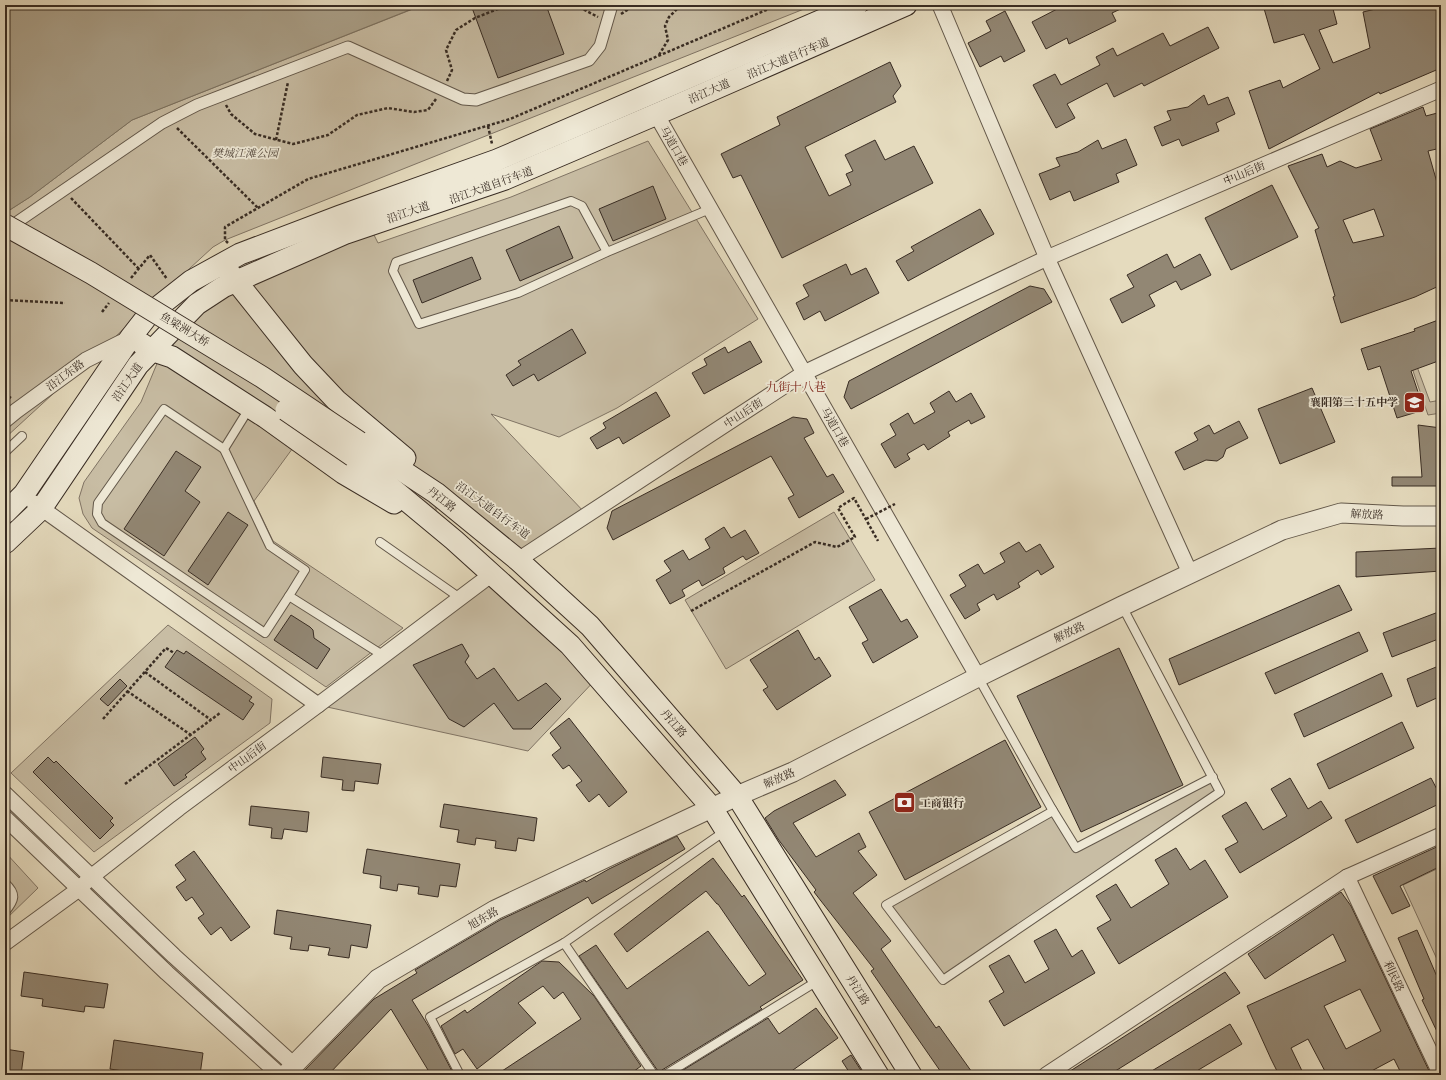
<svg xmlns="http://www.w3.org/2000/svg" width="1446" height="1080" viewBox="0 0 1446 1080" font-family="'Libre Caslon Text','Noto Serif SC',serif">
<rect width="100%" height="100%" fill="#e5dbbe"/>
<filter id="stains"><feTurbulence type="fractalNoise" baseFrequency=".005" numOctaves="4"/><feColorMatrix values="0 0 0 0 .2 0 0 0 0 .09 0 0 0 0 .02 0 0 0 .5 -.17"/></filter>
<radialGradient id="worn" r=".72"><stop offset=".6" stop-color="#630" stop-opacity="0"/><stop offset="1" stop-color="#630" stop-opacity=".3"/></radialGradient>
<g fill="#c8bda4" stroke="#807464">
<path d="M423 5H814L225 240 213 247 5 438V213L30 197 132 120Z"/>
<path d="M648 141 758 319 617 408 559 437 491 414 587 515 518 560 436 494V525L298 441 254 501 273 541 403 628 326 687 92 528 83 514 79 498 84 482 141 402 161 354 197 304 369 225 378 243 511 197Z"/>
<path d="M1416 364 1430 402 1441 400V413L1428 415 1411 365Z"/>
<path d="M834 512 875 580 726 669 685 600Z"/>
<path d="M492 574 598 677 528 751 318 705Z"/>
<path d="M168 625 272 699 270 723 94 852 11 773Z"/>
<path d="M1213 777 1220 792 943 980 886 905 1053 811 1077 848Z"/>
<path d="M5 852 38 888 5 920Z"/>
<path d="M1441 867V968L1403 885Z"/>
</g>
<path fill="#aaa089" stroke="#7c7260" d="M5 5H422L132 120 30 197 5 213Z"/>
<g fill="#928774" stroke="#382c23" fill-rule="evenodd">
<path d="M471 5H546L564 54 498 78Z"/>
<path d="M1057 5H1129L1112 13 1116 21 1069 44 1067 38 1046 49 1032 22 1059 8Z"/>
<path d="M1263 5H1332L1337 24 1319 30 1333 63 1370 48 1363 12 1392 5H1441V68L1380 94 1379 92 1269 149 1249 91 1280 80 1283 88 1320 69 1304 34 1274 43Z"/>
<path d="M1005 11 1025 51 1004 62 1001 56 980 67 968 43 991 31 986 21Z"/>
<path d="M1208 27 1219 48 1144 86 1142 83 1114 97 1107 83 1067 104 1075 118 1056 128 1033 85 1055 74 1061 85 1100 65 1096 57 1113 48 1117 56 1163 33 1170 46Z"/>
<path d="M890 62 901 86 893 96 896 102 805 147 829 196 851 185 846 174 853 171 845 155 875 140 885 160 914 146 933 183 782 258 741 175 733 178 721 154 780 125 777 117Z"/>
<path d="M1204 95 1208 105 1228 97 1235 114 1216 123 1219 131 1182 146 1179 139 1162 146 1154 127 1171 120 1167 111 1188 107Z"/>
<path d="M1423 107 1426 116 1441 112V148L1428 151 1438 186 1441 185V285L1415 297 1341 323 1333 297 1335 296 1315 230 1319 228 1288 166 1322 154 1327 167 1340 161 1356 168 1382 160 1370 129ZM1374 209 1384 236 1353 243 1343 220Z"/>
<path d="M1126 139 1137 165 1116 174 1119 182 1074 201 1070 191 1050 200 1039 174 1060 166 1056 158 1078 152 1098 140 1102 149Z"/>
<path d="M1272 185 1298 237 1231 270 1205 218Z"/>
<path d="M653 186 666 219 613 241 599 209Z"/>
<path d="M980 209 994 234 908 281 896 261 914 251 911 247Z"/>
<path d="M559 226 573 258 520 281 506 250Z"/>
<path d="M1167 254 1174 268 1200 254 1211 275 1181 290 1176 281 1149 295 1155 306 1122 323 1110 299 1134 287 1127 275Z"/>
<path d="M472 257 481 279 422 303 413 280Z"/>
<path d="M846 264 851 275 866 268 879 293 825 321 820 311 804 320 796 303 809 296 803 285Z"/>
<path d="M1030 286 1044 289 1052 302 851 409 844 397 849 381Z"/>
<path d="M1441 319V360L1411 371 1424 410 1397 418 1380 366 1368 370 1361 349 1415 331 1414 329Z"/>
<path d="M572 329 586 353 538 381 534 374 513 386 506 375 521 365 518 361Z"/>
<path d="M750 341 762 362 704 394 692 373 707 365 704 359 725 347 728 353Z"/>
<path d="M1312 388 1335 442 1280 464 1258 409Z"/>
<path d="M949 391 956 402 971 393 985 417 971 424 969 420 948 432 950 436 928 450 924 444 907 454 910 459 895 468 881 444 896 435 890 424 908 413 914 424 935 412 930 403Z"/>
<path d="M656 392 670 416 623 444 619 437 597 449 590 438 606 428 603 423Z"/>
<path d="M793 417 807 419 814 433 804 438 827 477 833 474 844 492 799 518 788 498 794 495 771 456 613 540 607 528 612 511Z"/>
<path d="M1239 421 1248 438 1226 449 1223 457 1217 461 1206 460 1184 470 1175 452 1198 440 1194 433 1209 425 1214 434Z"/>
<path d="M1418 425 1441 428V486H1392V477H1422Z"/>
<path d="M176 451 201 467 185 491 200 502 164 556 124 529Z"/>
<path d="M228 512 248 525 208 585 188 571Z"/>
<path d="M724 527 731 538 745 530 759 553 746 560 743 556 723 568 725 573 702 586 699 580 682 590 685 596 670 604 656 580 671 571 664 561 683 550 689 560 710 548 705 539Z"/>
<path d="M1019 542 1026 552 1040 544 1054 567 1041 575 1038 570 1018 583 1020 587 997 600 994 594 977 604 980 610 965 619 950 595 966 586 959 575 978 564 984 574 1005 562 1000 553Z"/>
<path d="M1441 548V571L1356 577V552Z"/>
<path d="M1339 585 1352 610 1179 685 1169 659Z"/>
<path d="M881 589 901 622 907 619 918 637 873 663 862 643 868 640 849 607Z"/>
<path d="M1441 611V638L1392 657 1383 633Z"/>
<path d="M291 615 310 627 313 630 314 638 330 649 317 669 274 640Z"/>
<path d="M798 630 815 660 819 657 831 676 777 710 763 690 768 687 750 660Z"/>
<path d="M1359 632 1368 651 1275 694 1265 673Z"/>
<path d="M462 644 469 656 465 662 477 679 494 668 518 701 546 683 561 699 531 729H513L494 703 464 727 449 719 413 665Z"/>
<path d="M1119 648 1183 785 1081 832 1017 696Z"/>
<path d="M177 650 184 654 186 651 252 697 249 701 254 704 243 720 165 667Z"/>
<path d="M1441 665V696L1417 707 1407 679Z"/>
<path d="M1382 673 1392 696 1304 737 1294 714Z"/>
<path d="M120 679 127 686 108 706 100 699Z"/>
<path d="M569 718 627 792 609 807 599 794 589 802 576 785 582 781 569 765 563 769 552 755 561 748 550 733Z"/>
<path d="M1402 722 1414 748 1329 789 1317 764Z"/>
<path d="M195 737 204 749 201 752 206 759 185 775 187 777 174 786 158 764Z"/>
<path d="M1005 740 1041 807 905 880 869 812Z"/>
<path d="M48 757 54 763 56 761 113 818 110 821 114 825 100 839 33 772Z"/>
<path d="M323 757 381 764 378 784 355 781 354 791 342 790 343 780 321 777Z"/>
<path d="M1290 778 1308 809 1321 801 1332 818 1240 873 1225 849 1238 842 1222 816 1246 802 1263 830 1287 816 1271 789Z"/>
<path d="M1431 778 1441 797V803L1357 843 1345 820Z"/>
<path d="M835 780 846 795 793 823 816 857 859 833 866 847 858 851 877 875 853 893 891 941 881 949 936 1028 939 1026 974 1075H943L871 971 874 969 814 892 816 890 778 839 765 818 774 811Z"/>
<path d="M444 804 537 818 534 841 518 838 516 851 495 848 496 841 476 838 475 845 457 842 459 830 440 827Z"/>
<path d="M251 806 309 812 307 832 284 829 282 839 271 838 272 828 249 825Z"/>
<path d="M677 836 685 849 592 904 588 897 412 1000 429 1027 454 1075H431L391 1009 328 1075H300L374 999 417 973 415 970 500 920 585 880 586 882 609 869Z"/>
<path d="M1441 845V866L1400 886 1410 906 1392 914 1373 876Z"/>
<path d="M1176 848 1190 870 1205 860 1228 897 1119 964 1097 928 1111 920 1096 896 1116 884 1131 908 1169 884 1155 860Z"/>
<path d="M367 849 460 864 456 887 440 885 438 897 418 894 419 887 398 884 397 891 380 888 381 876 363 873Z"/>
<path d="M194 851 250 927 231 941 221 927 211 935 198 918 204 914 192 897 186 901 176 887 186 880 175 865Z"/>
<path d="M713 858 742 897 744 895 803 980 760 1007 762 1009 662 1070 660 1074 579 956 596 945 627 989 708 931 749 986 766 974 718 904H717L706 891 627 952 614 934Z"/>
<path d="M1341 892 1351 906 1431 1075H1402L1394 1059 1364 1075H1327L1308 1039 1291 1048 1304 1075H1279L1271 1059 1247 1006 1346 961 1333 934 1265 979 1248 954ZM1360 989 1381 1031 1346 1049 1324 1006Z"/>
<path d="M277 910 371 925 367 948 351 945 349 958 328 955 330 948 309 945 308 951 290 949 292 937 274 934Z"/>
<path d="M1056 929 1072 957 1082 950 1095 973 1004 1026 989 1001 1004 992 989 966 1009 955 1025 983 1049 969 1034 941Z"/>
<path d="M1417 930 1441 986V1040L1422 1000 1424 999 1398 938Z"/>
<path d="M542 961 559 962 594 996 641 1066 629 1075H496L581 1019 563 992 554 999 543 986 518 1003 536 1023 477 1069 463 1049 455 1054 441 1026 465 1010 467 1013Z"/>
<path d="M24 972 108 984 104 1008 85 1006 84 1012 42 1006 43 999 21 996Z"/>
<path d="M1225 972 1240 993 1109 1075H1064Z"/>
<path d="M816 1008 838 1038 786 1075H675L768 1018 779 1034Z"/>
<path d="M1230 1024 1242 1044 1190 1075H1145Z"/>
<path d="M114 1040 203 1053 200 1075H135L136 1073 110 1069Z"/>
<path d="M5 1049 24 1052 21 1075 5 1074Z"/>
<path d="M851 1055 864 1075H851L842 1061Z"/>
</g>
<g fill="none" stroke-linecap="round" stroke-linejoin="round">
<defs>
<g id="service">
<path d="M607 252 582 206 571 201 396 262 393 271 419 324 518 293 607 252 710 209"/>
<path d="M250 407 224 449 270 546 305 570 289 596 384 656"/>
<path d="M224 449 164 409 98 503 97 514 102 523 265 633 289 596"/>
<path d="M5 452 22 436"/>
<path d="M380 542 460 598"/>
<path d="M978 677 1053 811 886 905 943 980 1220 792 1122 606"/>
<path d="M1052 809 1076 848 1213 777"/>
<path d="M5 883C17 894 15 900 5 912"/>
<path d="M564 943 654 1075"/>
<path d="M460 1075 430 1017 564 943 725 831"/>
<path d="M665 1075 819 980"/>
</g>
<path id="pedestrian" d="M7 229 162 123 197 105 348 47 463 99 476 100 589 60 600 46 612 5"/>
<g id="minor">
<path d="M940 5 1047 258 1190 573"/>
<path d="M656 114 978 677"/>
<path d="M5 420 16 411 86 360 130 338"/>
<path d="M34 503 318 705"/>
<path d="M518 560 804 373 1047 258 1441 89"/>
<path d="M5 794 174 956 294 1065"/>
<path d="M5 818 167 973 280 1075"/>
<path d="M1347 877 1441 1075"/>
<path d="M5 943 79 889 91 877 179 808 318 705 492 574"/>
<path d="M1046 1075 1347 877 1441 835"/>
</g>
<path id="tertiary" d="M286 1075 294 1065 378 979 495 910 737 796 793 772 978 677 1122 606 1282 530 1341 513 1403 516H1441"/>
<g id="secondary">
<path d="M228 271 303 365 336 400 405 458"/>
<path d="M142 344 151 350 172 357 265 417 343 473 394 503"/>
<path d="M359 442 436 493 518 560 590 626 737 796 911 1075"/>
<path d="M353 456 454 540 570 645 712 808 878 1075"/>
<path d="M5 513 24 494 131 337 149 314 191 281 240 254 340 216 497 160 857 5"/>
<path d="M5 543 41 509 138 365 197 304 223 287 346 233 505 179 671 108 906 5"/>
</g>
</defs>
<use href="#service" stroke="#63584a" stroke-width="10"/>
<use href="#pedestrian" stroke="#63584a" stroke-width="13"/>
<use href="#minor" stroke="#63584a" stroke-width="17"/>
<use href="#tertiary" stroke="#63584a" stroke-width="21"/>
<use href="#secondary" stroke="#382c23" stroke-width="23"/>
<g stroke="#382c23" stroke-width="2.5" stroke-dasharray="3 2" stroke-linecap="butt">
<path d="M575 5 598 17"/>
<path d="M621 14 635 5"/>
<path d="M659 55 668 40 665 26 669 17 681 5"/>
<path d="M447 81 452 70 446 50 456 30 475 18 508 5"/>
<path d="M226 105 231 114 255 134 293 144 328 135 357 115 388 108 414 112 428 110 436 99"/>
<path d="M488 126 492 144"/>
<path d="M177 128 258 208"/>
<path d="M276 140 288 82"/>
<path d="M71 198 139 269"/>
<path d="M228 243 225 240V227L308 179 510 119 778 5"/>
<path d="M131 278 150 255 167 279"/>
<path d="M5 300 65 303"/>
<path d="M102 312 109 303"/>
<path d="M5 394 11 398"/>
<path d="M691 611 815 542 837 547 855 537 838 508 854 498 878 541"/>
<path d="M145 672 211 720"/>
<path d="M127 691 191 735"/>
<path d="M103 719 166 648 174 653"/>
<path d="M125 784 220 713"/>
</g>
<use href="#service" stroke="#eee8d5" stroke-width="8"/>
<use href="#pedestrian" stroke="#eee8d5" stroke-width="11"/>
<use href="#minor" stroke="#eee8d5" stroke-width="15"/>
<use href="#tertiary" stroke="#eee8d5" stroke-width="19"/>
<use href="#secondary" stroke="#eee8d5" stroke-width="21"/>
<defs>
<g id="secondary-bridge">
<path d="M5 225 91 273 262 377 359 442"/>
<path d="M286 410 353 456"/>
</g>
</defs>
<use href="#secondary-bridge" stroke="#382c23" stroke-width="23" stroke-linecap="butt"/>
<path stroke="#382c23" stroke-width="2.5" stroke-dasharray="3 2" stroke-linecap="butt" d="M866 519 895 504"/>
<use href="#secondary-bridge" stroke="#eee8d5" stroke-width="21"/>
</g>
<defs>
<symbol id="school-square" viewBox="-11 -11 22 22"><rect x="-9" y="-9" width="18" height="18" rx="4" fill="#8f2418" stroke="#eee8d5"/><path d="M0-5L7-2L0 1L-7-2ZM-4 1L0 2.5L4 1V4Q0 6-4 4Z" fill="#fff"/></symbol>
<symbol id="bank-square" viewBox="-11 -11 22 22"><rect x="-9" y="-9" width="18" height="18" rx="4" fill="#8f2418" stroke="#eee8d5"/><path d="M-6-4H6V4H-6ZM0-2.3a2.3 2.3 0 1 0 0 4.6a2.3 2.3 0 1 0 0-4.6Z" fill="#fff"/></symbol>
</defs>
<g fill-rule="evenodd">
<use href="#school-square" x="1402" y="390" width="25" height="25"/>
<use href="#bank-square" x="892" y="790" width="25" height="25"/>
</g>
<g text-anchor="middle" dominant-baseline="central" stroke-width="3.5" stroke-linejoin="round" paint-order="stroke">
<g font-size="11" fill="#382c23" stroke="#eee8d5">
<text transform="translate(788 58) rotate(-23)">沿江大道自行车道</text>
<text transform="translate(709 91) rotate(-24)">沿江大道</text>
<text transform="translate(674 146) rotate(60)">马道口巷</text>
<text transform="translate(1244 173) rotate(-23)">中山后街</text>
<text transform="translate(491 185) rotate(-20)">沿江大道自行车道</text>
<text transform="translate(408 212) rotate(-19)">沿江大道</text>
<text transform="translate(185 329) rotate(31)">鱼梁洲大桥</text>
<text transform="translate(65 375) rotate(-36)">沿江东路</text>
<text transform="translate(127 382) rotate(-55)">沿江大道</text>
<text transform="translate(743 413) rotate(-33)">中山后街</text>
<text transform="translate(835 427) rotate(60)">马道口巷</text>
<text transform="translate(442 499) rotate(38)">丹江路</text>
<text transform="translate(493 510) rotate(36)">沿江大道自行车道</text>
<text transform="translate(1367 514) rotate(3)">解放路</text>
<text transform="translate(1069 632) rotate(-26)">解放路</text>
<text transform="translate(674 723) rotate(49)">丹江路</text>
<text transform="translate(247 757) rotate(-36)">中山后街</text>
<text transform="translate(779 778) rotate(-24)">解放路</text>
<text transform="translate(483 918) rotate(-30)">旭东路</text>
<text transform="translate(1394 976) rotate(65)">利民路</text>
<text transform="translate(858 990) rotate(58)">丹江路</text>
</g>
<g font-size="11" font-style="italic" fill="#55493d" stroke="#eee8d5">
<text x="245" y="153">樊城江滩公园</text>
</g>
<g font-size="11" font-weight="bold" fill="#382c23" stroke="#eee8d5" text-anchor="end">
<text x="1398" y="402">襄阳第三十五中学</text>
<text x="920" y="803" text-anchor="start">工商银行</text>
</g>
<g font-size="12" fill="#7a1f14" stroke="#eee8d5">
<text x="796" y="386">九街十八巷</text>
</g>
</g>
<rect width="1446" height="1080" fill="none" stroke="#e5dbbe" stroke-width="20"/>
<rect x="6" y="6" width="1434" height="1068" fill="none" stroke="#382c23" stroke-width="2"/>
<rect x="10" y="10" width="1426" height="1060" fill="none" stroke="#382c23"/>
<rect width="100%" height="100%" filter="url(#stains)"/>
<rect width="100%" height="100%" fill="url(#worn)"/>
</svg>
